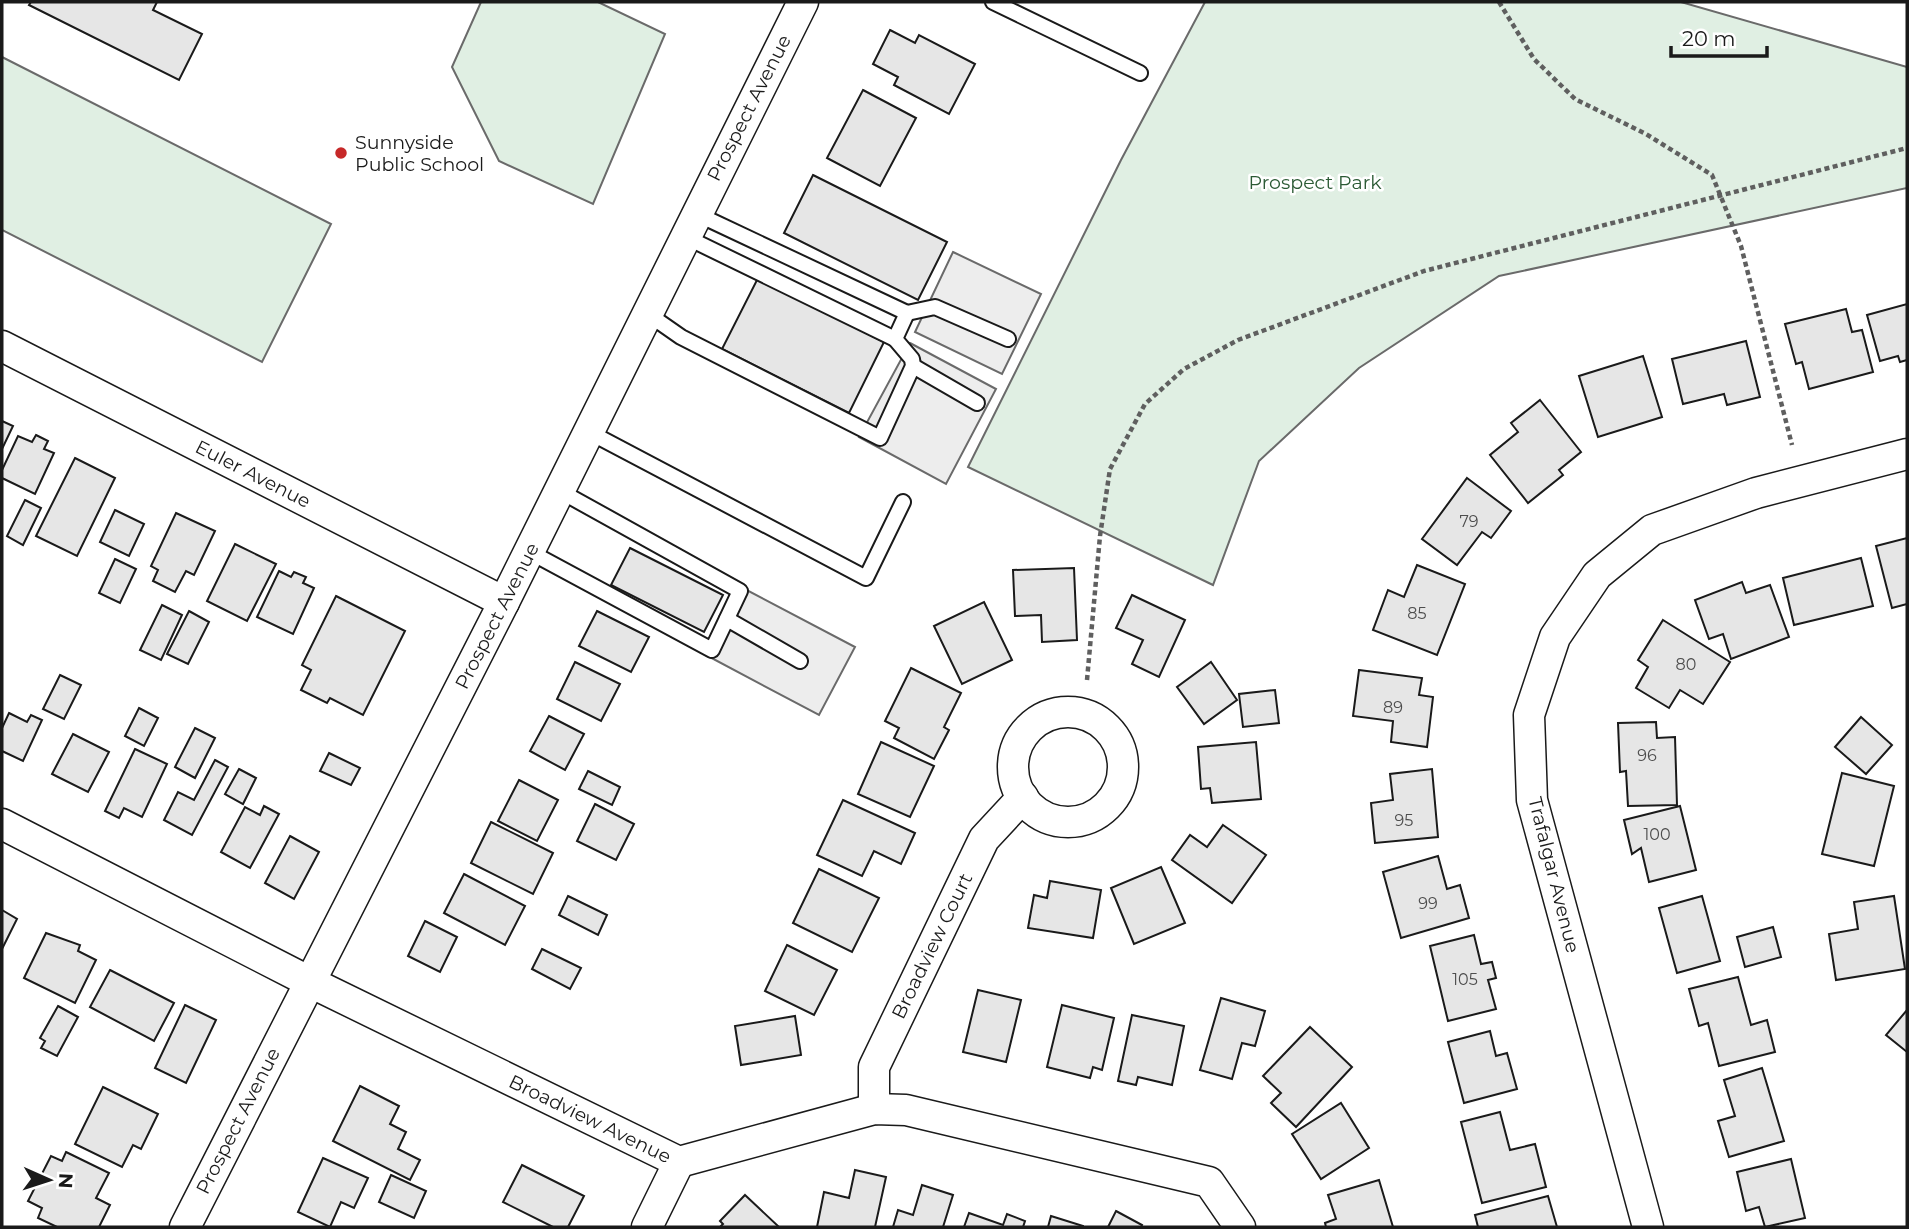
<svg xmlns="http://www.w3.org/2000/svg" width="1909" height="1229" viewBox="0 0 1909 1229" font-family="Montserrat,sans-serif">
<rect width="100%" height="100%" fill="#fff"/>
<g fill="#e0efe3" stroke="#6a6a6a" stroke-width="2">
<path d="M481 2H598L665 34 593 204 499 161 452 67Z"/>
<path d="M1205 2H1681L1907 67V188L1499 276 1359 368 1259 461 1213 585 968 467 1121 160Z"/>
<path d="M2 57 331 224 262 362 2 230Z"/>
</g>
<g fill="#ededed" stroke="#6a6a6a" stroke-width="2">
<path d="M953 252 1041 294 1002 374 915 332Z"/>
<path d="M910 343 996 389 946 484 859 437Z"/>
<path d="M739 586 855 647 819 715 704 654Z"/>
</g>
<g fill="#e6e6e6" stroke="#1a1a1a" stroke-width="2">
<path d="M31 2H157L153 10 202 34 179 80 29 5Z"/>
<path d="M890 30 915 43 919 35 975 64 949 114 894 85 898 77 873 64Z"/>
<path d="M863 90 916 118 880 186 827 158Z"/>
<path d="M813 175 947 242 918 300 784 233Z"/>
<path d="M758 278 884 342 849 413 722 349Z"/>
<path d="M1907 304V360L1900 362 1898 356 1880 361 1867 315Z"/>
<path d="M1846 309 1852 332 1862 330 1873 372 1809 389 1802 362 1796 364 1785 324Z"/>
<path d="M1746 341 1760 397 1727 405 1724 394 1683 404 1672 359Z"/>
<path d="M1643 356 1662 417 1598 437 1579 376Z"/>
<path d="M1540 400 1581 452 1559 470 1563 475 1528 503 1490 455 1518 432 1511 423Z"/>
<path d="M2 421 13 426 2 449Z"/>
<path d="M36 435 48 441 44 449 54 453 35 494 2 478V470L18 436 32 442Z"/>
<path d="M75 458 115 478 77 556 36 536Z"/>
<path d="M1467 478 1511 511 1491 538 1482 532 1457 565 1422 539Z"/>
<path d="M25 500 41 508 23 545 7 536Z"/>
<path d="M115 510 144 524 129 556 100 542Z"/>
<path d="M176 513 215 531 194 575 186 571 175 592 153 581 158 570 151 566Z"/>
<path d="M1907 538V604L1892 608 1876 546Z"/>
<path d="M235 544 276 564 247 621 207 601Z"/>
<path d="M630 548 723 595 704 632 611 585Z"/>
<path d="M1861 558 1873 606 1794 625 1783 578Z"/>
<path d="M115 559 136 569 120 603 99 593Z"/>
<path d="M1417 565 1465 584 1437 655 1373 630 1388 590 1404 597Z"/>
<path d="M1074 568 1077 640 1042 642 1041 615 1015 616 1013 570Z"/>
<path d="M279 571 291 577 294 572 306 577 303 583 314 588 293 634 257 617Z"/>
<path d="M1742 582 1746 593 1770 585 1789 637 1731 659 1723 634 1709 639 1695 600Z"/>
<path d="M1132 595 1185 620 1159 677 1132 664 1143 640 1116 628Z"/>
<path d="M336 596 405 631 363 715 330 698 327 703 301 690 311 670 302 665Z"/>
<path d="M984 602 1012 660 962 684 934 626Z"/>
<path d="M162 605 182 615 161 660 140 650Z"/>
<path d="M189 611 209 622 188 664 167 654Z"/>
<path d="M597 611 649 637 631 672 579 646Z"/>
<path d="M1663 620 1730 662 1703 704 1680 690 1669 708 1636 688 1648 667 1638 660Z"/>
<path d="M575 662 620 684 601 721 557 699Z"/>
<path d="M1211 662 1237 700 1204 724 1177 687Z"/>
<path d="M911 668 961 693 944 727 949 730 934 759 894 738 899 728 885 721Z"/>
<path d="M1359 670 1422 678 1419 695 1433 697 1427 747 1391 742 1393 721 1353 716Z"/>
<path d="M60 675 81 685 64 719 43 709Z"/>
<path d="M1275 690 1279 723 1243 727 1239 694Z"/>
<path d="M139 708 158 718 144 746 125 736Z"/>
<path d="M9 713 27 722 31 715 42 720 23 761 2 751V728Z"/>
<path d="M549 716 584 734 565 770 530 751Z"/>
<path d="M1861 717 1892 745 1866 774 1835 747Z"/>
<path d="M1656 722 1657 738 1675 737 1677 805 1628 806 1626 771 1620 772 1618 723Z"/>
<path d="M195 728 215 738 195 778 175 767Z"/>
<path d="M73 734 109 752 88 792 52 774Z"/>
<path d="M881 742 934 766 910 817 858 794Z"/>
<path d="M1256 742 1261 799 1212 803 1210 788 1201 789 1198 747Z"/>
<path d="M135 749 167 764 142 817 124 808 119 818 105 811Z"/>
<path d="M329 753 360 768 351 785 320 771Z"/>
<path d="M215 760 228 767 192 835 164 820 178 792 194 800Z"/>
<path d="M239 769 256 778 243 804 225 794Z"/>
<path d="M1432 769 1438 837 1375 843 1371 803 1393 800 1390 774Z"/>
<path d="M588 771 620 787 612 805 579 789Z"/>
<path d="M1842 773 1894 786 1874 866 1822 854Z"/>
<path d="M519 780 558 800 537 841 498 821Z"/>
<path d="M843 800 915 833 901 864 874 851 862 876 817 855Z"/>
<path d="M595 804 634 824 616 860 577 841Z"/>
<path d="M264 806 279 814 250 868 221 852 245 807 260 815Z"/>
<path d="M1680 806 1696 870 1649 882 1641 848 1632 854 1624 820Z"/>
<path d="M491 822 553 853 533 894 471 863Z"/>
<path d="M1223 825 1266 855 1232 903 1172 860 1190 835 1207 847Z"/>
<path d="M290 836 319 852 294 899 265 883Z"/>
<path d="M1438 856 1447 889 1460 885 1469 918 1401 938 1383 872Z"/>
<path d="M1161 867 1185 923 1134 944 1111 888Z"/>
<path d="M819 869 879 898 852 952 793 923Z"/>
<path d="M464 874 525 906 505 945 444 913Z"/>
<path d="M1050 881 1101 890 1093 938 1028 928 1034 895 1047 898Z"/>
<path d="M568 896 607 915 598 935 559 915Z"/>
<path d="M1702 896 1720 961 1677 973 1659 908Z"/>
<path d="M1894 896 1905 969 1836 980 1829 934 1858 929 1854 902Z"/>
<path d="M2 910 17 919 2 949Z"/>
<path d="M425 921 457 937 440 972 408 956Z"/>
<path d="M1773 927 1781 957 1745 967 1737 937Z"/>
<path d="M46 933 80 945 78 951 96 960 75 1003 24 978Z"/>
<path d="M1474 935 1481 964 1492 962 1496 978 1488 980 1496 1009 1448 1021 1430 946Z"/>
<path d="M787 945 837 970 814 1015 765 991Z"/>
<path d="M542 949 581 968 570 989 532 969Z"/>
<path d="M110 970 174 1003 154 1041 90 1007Z"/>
<path d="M1738 977 1751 1025 1767 1020 1775 1052 1719 1066 1708 1023 1699 1026 1689 989Z"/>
<path d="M978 990 1021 1000 1006 1062 963 1052Z"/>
<path d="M1221 998 1265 1011 1255 1046 1242 1043 1232 1079 1200 1070Z"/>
<path d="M185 1005 216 1020 186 1083 155 1068Z"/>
<path d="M1062 1005 1114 1018 1102 1070 1093 1067 1090 1078 1047 1067Z"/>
<path d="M58 1006 78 1017 57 1056 41 1048 45 1041 40 1038Z"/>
<path d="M1907 1010V1052L1886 1035Z"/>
<path d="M1132 1015 1184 1026 1172 1085 1138 1077 1136 1085 1118 1081Z"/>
<path d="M795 1016 801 1055 741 1065 735 1026Z"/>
<path d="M1310 1027 1352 1067 1296 1127 1271 1103 1281 1093 1263 1076Z"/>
<path d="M1490 1031 1496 1056 1507 1053 1517 1089 1464 1103 1448 1042Z"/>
<path d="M1762 1068 1784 1141 1729 1157 1718 1121 1735 1116 1724 1080Z"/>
<path d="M360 1086 399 1106 390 1124 406 1132 398 1149 420 1160 410 1180 333 1141Z"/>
<path d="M103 1087 158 1114 141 1149 133 1145 122 1167 75 1144Z"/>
<path d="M1341 1103 1369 1148 1321 1179 1292 1134Z"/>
<path d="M1500 1112 1510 1150 1535 1144 1546 1187 1482 1203 1461 1122Z"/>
<path d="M66 1152 109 1173 96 1198 110 1205 99 1227H57L38 1218 42 1208 28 1201 51 1156 62 1161Z"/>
<path d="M323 1158 368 1178 354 1208 341 1202 330 1227 298 1212Z"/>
<path d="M1791 1159 1805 1218 1765 1227 1759 1207 1746 1211 1737 1172Z"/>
<path d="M522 1165 584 1196 568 1227H553L503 1202Z"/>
<path d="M855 1170 886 1177 875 1227H817L824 1192 849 1198Z"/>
<path d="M391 1175 426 1191 414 1218 379 1202Z"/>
<path d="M1379 1180 1393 1227H1326L1325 1223 1336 1219 1328 1195Z"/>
<path d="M922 1185 953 1195 943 1227H893L898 1210 913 1215Z"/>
<path d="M745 1195 779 1227H720L723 1224 720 1221Z"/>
<path d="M1548 1196 1557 1227H1478L1475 1215Z"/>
<path d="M1116 1211 1142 1225 1141 1227H1108Z"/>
<path d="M969 1213 1003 1225 1007 1214 1025 1221 1023 1227H964Z"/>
<path d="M1051 1216 1083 1226V1227H1048Z"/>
</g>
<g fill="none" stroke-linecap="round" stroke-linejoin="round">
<defs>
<g id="lane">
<path d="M993 2 1140 73"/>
<path d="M697 214 907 313 935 307 1008 339"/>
<path d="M686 237 895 339"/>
<path d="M648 314 681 337 880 438 913 366 912 359 895 339 907 313"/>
<path d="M913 366 977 403"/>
<path d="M589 432 866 578 903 502"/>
<path d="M530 552 712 650 740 591 560 491"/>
<path d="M727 619 800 661"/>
</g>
<g id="street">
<path d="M2 346 504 602"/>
<circle cx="1068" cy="767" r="55"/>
<path d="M2 824 308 981 679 1162 874 1109 906 1110 1209 1182 1240 1227"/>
<path d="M874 1109V1067L984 839 1023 797"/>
<path d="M185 1227 504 602 803 2"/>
<path d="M647 1227 679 1162"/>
<path d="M1648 1227 1532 800 1529 715 1555 637 1597 575 1652 530 1756 493 1907 454"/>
</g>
</defs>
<use href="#lane" stroke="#1a1a1a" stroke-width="18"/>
<use href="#street" stroke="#1a1a1a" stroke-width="33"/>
<g stroke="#5f5f5f" stroke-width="4.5" stroke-dasharray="5 3.5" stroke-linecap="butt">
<path d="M1499 2 1534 59 1575 99 1646 134 1712 175 1741 246 1792 445"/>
<path d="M1087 680 1100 536 1110 469 1145 404 1184 369 1238 340 1424 271 1907 148"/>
</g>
<use href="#lane" stroke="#fff" stroke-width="14"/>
<use href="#street" stroke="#fff" stroke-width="30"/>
</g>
<circle fill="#c62828" stroke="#fff" stroke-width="2.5" cx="341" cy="153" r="7"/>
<g text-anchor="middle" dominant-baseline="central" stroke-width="5" stroke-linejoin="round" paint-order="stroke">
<g font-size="16" fill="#4d4d4d">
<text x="1469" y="521">79</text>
<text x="1417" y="613">85</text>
<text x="1686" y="664">80</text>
<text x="1393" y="707">89</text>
<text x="1647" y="755">96</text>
<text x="1404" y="820">95</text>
<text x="1657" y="834">100</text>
<text x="1428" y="903">99</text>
<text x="1465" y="979">105</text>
</g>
<g font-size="19" fill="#1a1a1a" stroke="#fff">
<text transform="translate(749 108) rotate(-63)">Prospect Avenue</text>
<text transform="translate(253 474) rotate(27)">Euler Avenue</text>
<text transform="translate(497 616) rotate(-63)">Prospect Avenue</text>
<text transform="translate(1554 875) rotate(76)">Trafalgar Avenue</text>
<text transform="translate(932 946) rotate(-64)">Broadview Court</text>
<text transform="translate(590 1119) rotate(26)">Broadview Avenue</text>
<text transform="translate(238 1121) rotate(-63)">Prospect Avenue</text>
</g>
<g font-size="19" fill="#1a1a1a" stroke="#fff" text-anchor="start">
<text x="355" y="142">Sunnyside<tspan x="355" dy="22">Public School</tspan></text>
</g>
<g font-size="19" fill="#2b5a34" stroke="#fff">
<text x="1315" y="182">Prospect Park</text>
</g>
</g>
<rect width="1909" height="1229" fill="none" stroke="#1a1a1a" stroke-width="7"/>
<g transform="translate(49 1180) rotate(93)" stroke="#ffffff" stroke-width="5" paint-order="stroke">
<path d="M0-5L12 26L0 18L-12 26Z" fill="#1a1a1a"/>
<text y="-10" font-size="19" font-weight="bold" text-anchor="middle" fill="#1a1a1a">N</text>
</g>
<path d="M1671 46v10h96v-10" fill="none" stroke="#1a1a1a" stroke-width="3.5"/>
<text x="1682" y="46" font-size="21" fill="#1a1a1a" stroke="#ffffff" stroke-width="5" paint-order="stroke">20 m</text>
</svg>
